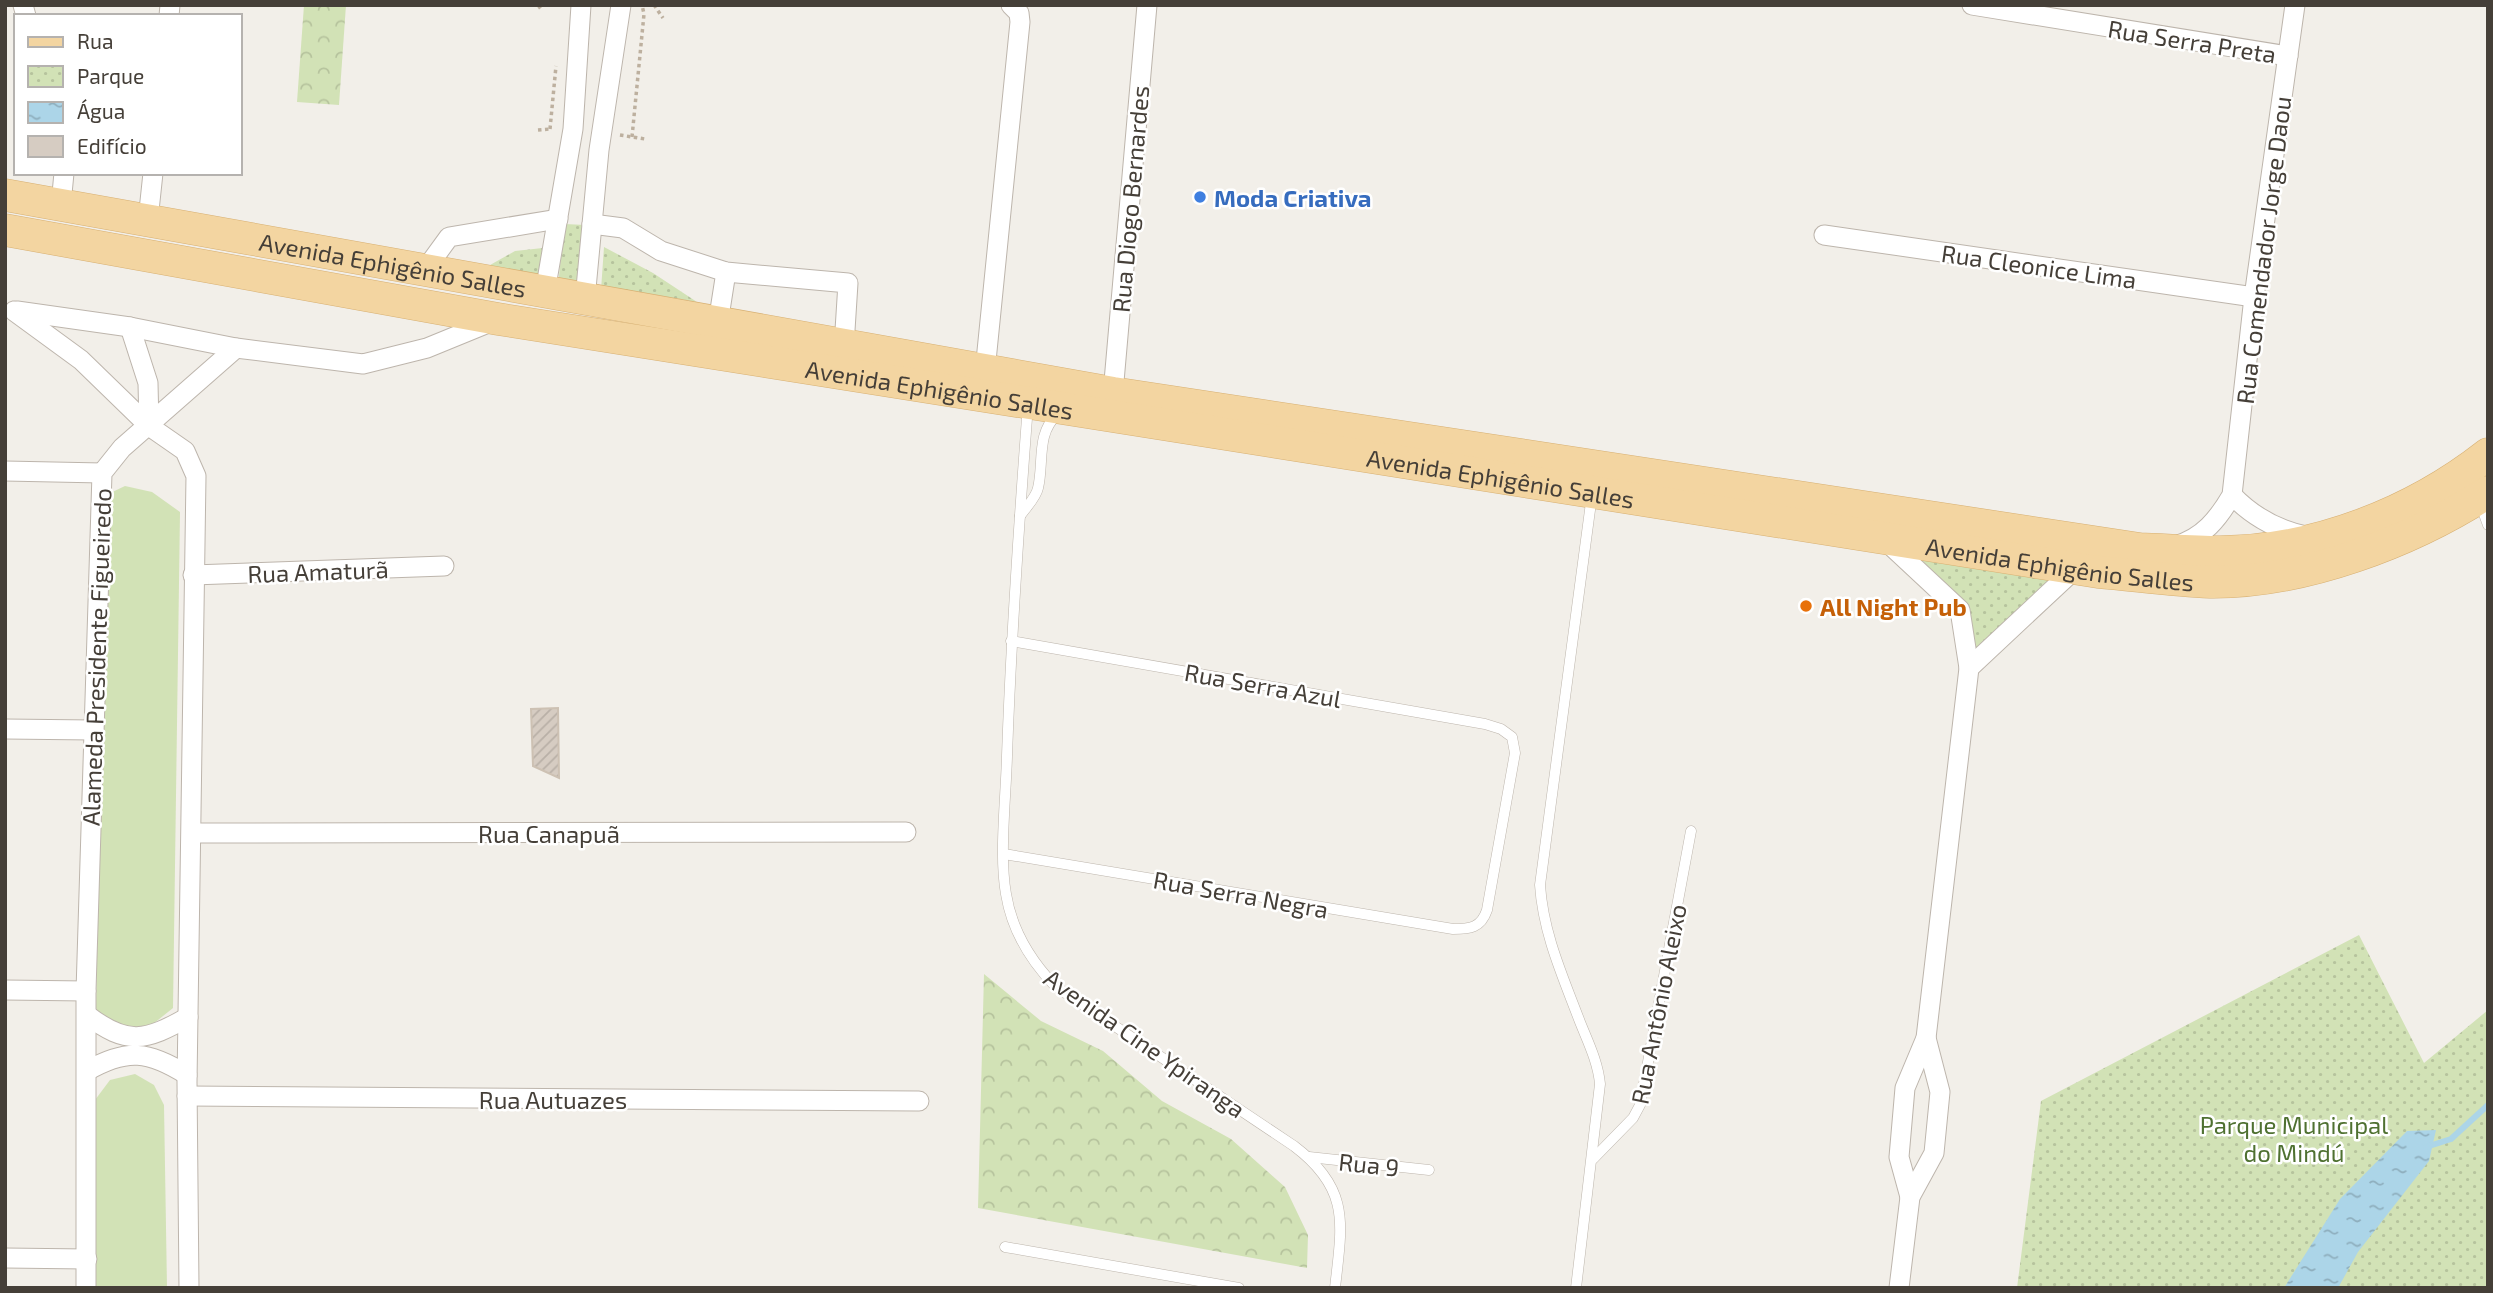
<svg xmlns="http://www.w3.org/2000/svg" width="2493" height="1293" viewBox="0 0 2493 1293" font-family="'Exo 2',sans-serif">
<defs>
<pattern id="forest-crowns" width="20" height="18" patternUnits="userSpaceOnUse" patternTransform="scale(1.75)"><rect width="20" height="18" fill="#d2e2b6"/><path d="M2 6a3 3 0 1 1 6 0M12 15a3 3 0 1 1 6 0" fill="none" stroke="#b6c39d"/></pattern>
<pattern id="park-dots" width="8" height="8" patternUnits="userSpaceOnUse" patternTransform="scale(1.75)"><rect width="8" height="8" fill="#d2e2b6"/><path d="M2 2h.1M6 6h.1" fill="none" stroke="#b6c39d" stroke-width="1.8" stroke-linecap="round"/></pattern>
<pattern id="water-ripples" width="26" height="14" patternUnits="userSpaceOnUse" patternTransform="scale(1.75)"><rect width="26" height="14" fill="#acd5e8"/><path d="M2 4q2-2 4 0t4 0M15 11q2-2 4 0t4 0" fill="none" stroke="#8eaebd"/></pattern>
<pattern id="building-hatch" width="6" height="6" patternUnits="userSpaceOnUse" patternTransform="scale(1.75)"><rect width="6" height="6" fill="#d6ccc2"/><path d="M-1 1l2-2M0 6l6-6M5 7l2-2" fill="none" stroke="#b9b0a7"/></pattern>
</defs>
<rect width="100%" height="100%" fill="#f2efe9"/>
<g fill="#d2e2b6">
<path d="M125 486 152 492 180 512 173 1008 148 1028 119 1031 102 1020 96 1008 106 495Z"/>
<path d="M135 1074 154 1085 164 1105 167 1288H94L95 1100 110 1080Z"/>
</g>
<g fill="url(#forest-crowns)">
<path d="M304 5H346L339 105 297 102Z"/>
<path d="M984 974 1041 1021 1103 1051 1162 1101 1231 1139 1285 1187 1308 1235 1307 1268 978 1208Z"/>
</g>
<g fill="url(#park-dots)">
<path d="M564 224 586 225 581 280 558 287Z"/>
<path d="M552 247 541 286 474 274 515 251Z"/>
<path d="M604 247 653 273 697 302 638 292 601 290Z"/>
<path d="M1911 554 2063 580 1972 652 1965 608Z"/>
<path d="M2359 935 2424 1063 2488 1010V1288H2017L2041 1101Z"/>
</g>
<path fill="url(#water-ripples)" d="M2436 1130 2429 1161 2358 1252 2338 1288H2284L2340 1199 2407 1131Z"/>
<g fill="none" stroke-linecap="round" stroke-linejoin="round">
<path stroke="#acd5e8" stroke-width="6" d="M2426 1147 2451 1139 2488 1105"/>
</g>
<path fill="url(#building-hatch)" stroke="#cdc1b3" stroke-width="2" d="M558 708 559 778 533 766 531 709Z"/>
<g fill="none" stroke-linecap="round" stroke-linejoin="round">
<defs>
<g id="lane">
<path d="M1028 405C1019 522 1011 639 1007 756 1006 796 999 856 1006 894 1012 931 1030 960 1055 986L1294 1146C1351 1189 1342 1224 1335 1288"/>
<path d="M2480 503 2488 525"/>
<path d="M1020 516C1026 507 1036 498 1038 488 1044 464 1036 433 1057 415"/>
<path d="M1004 854 1453 929C1470 929 1481 928 1487 910L1515 753 1512 737 1501 729 1485 724 1011 641"/>
<path d="M1309 1157 1429 1170"/>
<path d="M1593 1159 1633 1118 1640 1105 1691 831"/>
<path d="M1005 1247 1239 1288"/>
<path d="M1576 1288 1600 1084C1598 1062 1588 1042 1580 1022 1563 977 1543 933 1540 885L1592 495"/>
</g>
<g id="street">
<path d="M23 5 26 16"/>
<path d="M1972 5 2288 56"/>
<path d="M169 16 170 5"/>
<path d="M61 204 64 173"/>
<path d="M148 220 153 173"/>
<path d="M592 224 623 228 661 251 726 272 848 283 844 346"/>
<path d="M1824 235 2254 297"/>
<path d="M425 270 449 237 558 219"/>
<path d="M545 292 573 129 581 5"/>
<path d="M585 299 599 150 621 5"/>
<path d="M14 311 81 360 149 426 185 451 196 476 187 1082 189 1288"/>
<path d="M17 311 130 327 236 348 363 364 427 348 493 321"/>
<path d="M718 323 726 272"/>
<path d="M130 327 148 383 149 426"/>
<path d="M985 371 1020 22 1019 13 1011 5"/>
<path d="M1113 393 1147 5"/>
<path d="M5 471 102 473"/>
<path d="M2232 495C2253 517 2277 530 2306 536"/>
<path d="M1886 541 1960 610 1969 668 1926 1038 1905 1088 1899 1157 1910 1197"/>
<path d="M2175 546C2203 538 2218 519 2232 495L2254 297 2295 5"/>
<path d="M193 575 444 566"/>
<path d="M1969 668 2076 568"/>
<path d="M5 729 93 730"/>
<path d="M192 833 906 832"/>
<path d="M5 990 86 991"/>
<path d="M87 1015C127 1046 146 1041 188 1017"/>
<path d="M87 1071C127 1048 149 1051 187 1075"/>
<path d="M187 1096 919 1101"/>
<path d="M5 1258 87 1259"/>
<path d="M86 1288V991L102 473 122 448 236 348"/>
<path d="M1899 1288 1910 1197 1934 1153 1940 1092 1926 1038"/>
</g>
<g id="primary">
<path id="s1" d="M5 195 1113 393 2140 549C2167 550 2194 552 2220 552 2316 551 2413 513 2488 454"/>
<path id="s2" d="M5 230 498 319 2098 572C2135 575 2173 581 2210 582 2303 583 2411 542 2488 492"/>
</g>
</defs>
<use href="#lane" stroke="#bdb5ac" stroke-width="11"/>
<use href="#street" stroke="#bdb5ac" stroke-width="21"/>
<use href="#primary" stroke="#d7b073" stroke-width="33"/>
<g stroke="#bdb09f" stroke-width="3.5" stroke-dasharray="3.5 3.5" stroke-linecap="butt">
<path d="M654 5 663 18"/>
<path d="M538 8 542 5"/>
<path d="M550 129 556 66"/>
<path d="M538 130 550 129"/>
<path d="M620 135 645 139"/>
<path d="M632 137 644 14 642 5"/>
</g>
<use href="#lane" stroke="#fff" stroke-width="10"/>
<use href="#street" stroke="#fff" stroke-width="19"/>
<use href="#primary" stroke="#f3d5a1" stroke-width="32"/>
</g>
<circle fill="#3f7fe0" stroke="#fff" stroke-width="2.5" cx="1200" cy="197" r="7"/>
<circle fill="#e8710a" stroke="#fff" stroke-width="2.5" cx="1806" cy="606" r="7"/>
<g text-anchor="middle" dominant-baseline="central" stroke-width="5" stroke-linejoin="round" paint-order="stroke">
<g font-size="24" fill="#453f38" stroke="#fff">
<text transform="translate(2192 41) rotate(9)">Rua Serra Preta</text>
<text transform="translate(1130 199) rotate(-85)">Rua Diogo Bernardes</text>
<text transform="translate(2263 250) rotate(-83)">Rua Comendador Jorge Daou</text>
<text stroke="none"><textPath href="#s1" startOffset="394">Avenida Ephigênio Salles</textPath></text>
<text transform="translate(2039 266) rotate(8)">Rua Cleonice Lima</text>
<text stroke="none"><textPath href="#s2" startOffset="948">Avenida Ephigênio Salles</textPath></text>
<text stroke="none"><textPath href="#s2" startOffset="1516">Avenida Ephigênio Salles</textPath></text>
<text stroke="none"><textPath href="#s2" startOffset="2082">Avenida Ephigênio Salles</textPath></text>
<text transform="translate(318 571) rotate(-2)">Rua Amaturã</text>
<text transform="translate(96 657) rotate(-88)">Alameda Presidente Figueiredo</text>
<text transform="translate(1263 685) rotate(10)">Rua Serra Azul</text>
<text x="549" y="833">Rua Canapuã</text>
<text transform="translate(1241 894) rotate(10)">Rua Serra Negra</text>
<text transform="translate(1658 1004) rotate(-79)">Rua Antônio Aleixo</text>
<text transform="translate(1145 1043) rotate(35)">Avenida Cine Ypiranga</text>
<text x="553" y="1099">Rua Autuazes</text>
<text transform="translate(1369 1164) rotate(6)">Rua 9</text>
</g>
<g font-size="24" font-weight="bold" fill="#366cbe" stroke="#fff" text-anchor="start">
<text x="1214" y="197">Moda Criativa</text>
</g>
<g font-size="24" font-weight="bold" fill="#c56008" stroke="#fff" text-anchor="start">
<text x="1820" y="606">All Night Pub</text>
</g>
<g font-size="24" fill="#4f7131" stroke="#fff">
<text x="2294" y="1124">Parque Municipal<tspan x="2294" dy="28">do Mindú</tspan></text>
</g>
</g>
<rect width="2493" height="1293" fill="none" stroke="#453f38" stroke-width="14"/>
<rect x="14" y="14" width="228" height="161" fill="#ffffff" stroke="#b5b2af" stroke-width="2"/>
<rect x="28" y="37" width="35" height="10" fill="#f3d5a1" stroke="#b5b2af" stroke-width="2"/>
<text x="77" y="49" font-size="21" fill="#453f38">Rua</text>
<rect x="28" y="66" width="35" height="21" fill="url(#park-dots)" stroke="#b5b2af" stroke-width="2"/>
<text x="77" y="84" font-size="21" fill="#453f38">Parque</text>
<rect x="28" y="102" width="35" height="21" fill="url(#water-ripples)" stroke="#b5b2af" stroke-width="2"/>
<text x="77" y="119" font-size="21" fill="#453f38">Água</text>
<rect x="28" y="136" width="35" height="21" fill="#d6ccc2" stroke="#b5b2af" stroke-width="2"/>
<text x="77" y="154" font-size="21" fill="#453f38">Edifício</text>
</svg>
